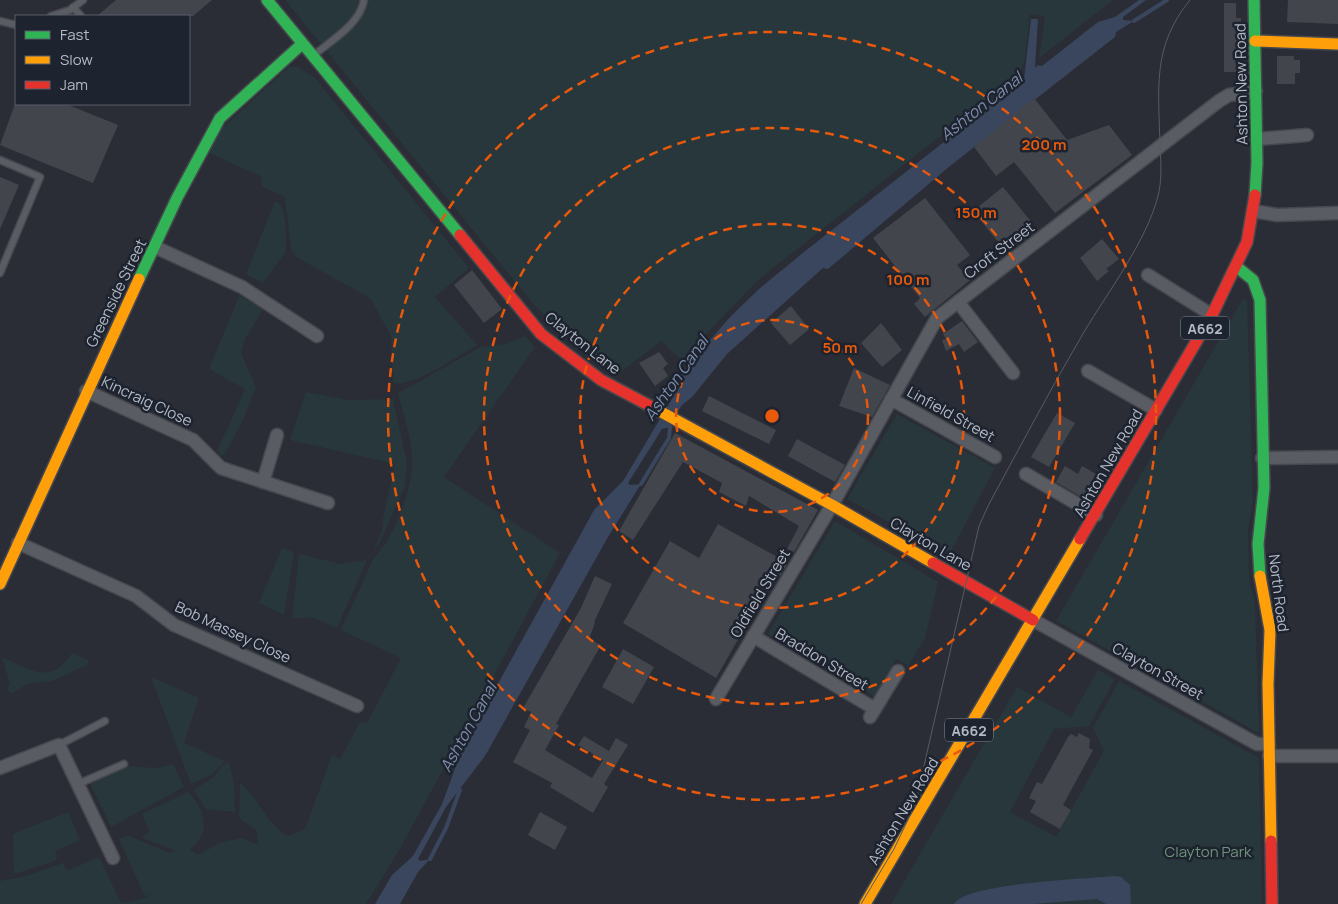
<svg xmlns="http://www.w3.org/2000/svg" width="1338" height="904" viewBox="0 0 1338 904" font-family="Manrope,sans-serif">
<rect width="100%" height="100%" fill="#2a2d35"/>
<g fill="#28373b">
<path d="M285 0H1113L1039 58 1045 16 1030 14 1025 58 1020 73 758 280 709 331 683 362 661 341 621 372 590 355 535 306Z"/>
<path d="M289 67H298L315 78 469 268 435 297 477 345C460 355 411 389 393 383L391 336 370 298 296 257 291 250 285 197 261 186 262 177 207 152 220 130Z"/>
<path d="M275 201C288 204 286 239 286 251L263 283 246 274Z"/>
<path d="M239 296 264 308 244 341 241 353 256 387 244 418 225 454 220 456 217 451 245 389 209 369Z"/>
<path d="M1243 299 1247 300 1253 503 1248 528 1249 580 1255 602 1259 733 1056 621Z"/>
<path d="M525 336 535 347 444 477 560 553 401 847 366 904H0V881L26 876 63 863 67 871 99 857 121 903 146 898 156 891 145 897 119 839 127 835 169 853 176 851 141 837 150 832 142 814 188 792C204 808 213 833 190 849L197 855 222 842 243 838 258 845 257 831 239 818 240 783C261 801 265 823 288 836L305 829 332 755 340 759 360 722 367 723 401 658 341 630 373 559C392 541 412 491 412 464 413 443 403 414 398 393L481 347 505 344Z"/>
<path d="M306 392 349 400 393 399 407 463 405 486 380 542 373 551 384 524 382 523 395 464 290 440Z"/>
<path d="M897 414 995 468 949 555 847 499Z"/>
<path d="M835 521 938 582 925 638 908 666 896 659 874 696 768 634Z"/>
<path d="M282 548 294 552 284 615 259 603Z"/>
<path d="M299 554 341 564 367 560 337 628 312 617 292 619Z"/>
<path d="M72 653 89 660 87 665 52 681 27 684 13 693 9 692 7 688 10 684 2 657C31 670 51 686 72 653Z"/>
<path d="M1098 670 1115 679 1089 726 1054 729 1010 812 1056 837 1104 751 1093 728 1119 681 1259 758 1262 904H891L1017 687 1071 717Z"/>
<path d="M151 677 199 698 184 743 225 761 211 775 191 784Z"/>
<path d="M229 762 234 784 235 812 206 809 194 790 214 777 224 764Z"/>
<path d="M173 764 184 787 111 827 90 783 130 766 155 768Z"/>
<path d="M68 812 80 840 55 851 57 858 53 862 14 874 13 834Z"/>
</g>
<g fill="#3a465d">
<path d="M1139 0H1146L1123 17V20L1134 21 1116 32 1115 37 950 166 828 269 823 268 727 354 693 396 681 406 670 427 662 429 628 483 630 485 641 484 608 537 485 756 446 807 418 859 420 861 430 859 418 872 400 904H375L392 875 413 856 442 804 463 747 594 510 623 481 672 399 679 378 685 369 731 316 759 289 804 252 1024 79 1031 19H1038L1035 68 1038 65 1042 66 1098 22 1115 17Z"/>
<path d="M1114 876 1121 877 1130 885 1131 904H1106L1097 899 1032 904H954C965 883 1087 879 1114 876Z"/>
</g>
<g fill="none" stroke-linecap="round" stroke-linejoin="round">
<g stroke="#3a465d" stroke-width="4">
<path d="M1134 21 1167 0"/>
<path d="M641 484 669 438 670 427"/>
<path d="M430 859 446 828 460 790"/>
</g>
</g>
<g fill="#42454c">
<path d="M116 0H212L193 16H97Z"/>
<path d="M1288 0H1338V24L1287 22Z"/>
<path d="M1224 3H1236V18H1241V72H1224Z"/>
<path d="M1277 56H1294V60H1300V73H1295V84H1277Z"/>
<path d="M1034 98 1067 140 1109 125 1132 155 1055 213 1014 162 996 176 974 147Z"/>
<path d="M15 104H66L118 125 93 183 0 145Z"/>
<path d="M0 177 19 185 0 229Z"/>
<path d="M1003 187 1033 224 1003 248 973 211Z"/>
<path d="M925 198 970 255 957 265 970 280 925 317 914 304 920 298 873 238Z"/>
<path d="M1102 239 1119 259 1106 269 1109 271 1097 281 1080 258Z"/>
<path d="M472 270 502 309 484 323 454 285Z"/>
<path d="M791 306 809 329 790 345 771 323Z"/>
<path d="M962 321 978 342 964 352 959 344 946 351 942 340 946 339 943 334Z"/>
<path d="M881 323 902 350 882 367 861 343Z"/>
<path d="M659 352 668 364 663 368 668 376 655 386 639 363Z"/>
<path d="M854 368 890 385 872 417 839 406Z"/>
<path d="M709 396 776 430 769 444 702 411Z"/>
<path d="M1057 413 1075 423 1049 467 1031 457Z"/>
<path d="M675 433 818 510 794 552 787 549 799 526 749 496 746 506 719 492 722 483 683 462 633 540 619 531Z"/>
<path d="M797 439 845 465 835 482 788 456Z"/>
<path d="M1065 466 1078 474 1082 466 1096 474 1083 498 1056 482Z"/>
<path d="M718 524 788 563 776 582 772 580 716 678 623 623 670 541 699 558Z"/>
<path d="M595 576 612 584 594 622 595 623 589 639 601 645 556 724 559 725 545 750 592 778 603 760 578 745 584 736 609 751 616 738 628 745 604 784 608 787 593 813 550 787 552 783 513 762 530 730 524 727 531 712 523 708 581 608Z"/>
<path d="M623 649 654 667 633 704 602 687Z"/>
<path d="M1079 733 1090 739 1089 748 1093 750 1063 805 1071 810 1060 829 1030 812 1036 801 1029 798 1037 782 1042 784 1068 737 1071 734 1077 737Z"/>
<path d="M540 812 567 827 555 850 528 835Z"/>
</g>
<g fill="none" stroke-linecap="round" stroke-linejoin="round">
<defs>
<g id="lane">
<path d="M73 7 81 16"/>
<path d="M51 16 70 10 83 0"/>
<path d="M0 21 16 25"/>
<path d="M314 55C332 40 360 24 364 0"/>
<path d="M0 160 40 177 0 273"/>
<path d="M59 745 105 721"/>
<path d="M78 784 124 764"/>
</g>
<g id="street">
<path d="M1257 139 1307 135"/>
<path d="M1253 211 1277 215 1338 213"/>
<path d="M155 247 242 287 317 336"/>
<path d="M1148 275 1212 315"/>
<path d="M958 302 1013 373"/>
<path d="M1088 371 1156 410"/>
<path d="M86 391 193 440 221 468 328 503"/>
<path d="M891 399 995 457"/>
<path d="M1262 458 1338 457"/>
<path d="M1026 474 1096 515"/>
<path d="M263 482 277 435"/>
<path d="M18 543 136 596 174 625 357 706"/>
<path d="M1033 620 1257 744H1269"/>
<path d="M753 636 875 709"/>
<path d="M716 699 832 505 937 318 1219 101 1229 95 1256 91"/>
<path d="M870 717 898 671"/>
<path d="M1269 756H1338"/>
<path d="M0 768 59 745 113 858"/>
</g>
<g id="fast">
<path d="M267 0 460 235"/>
<path d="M1254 0 1257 163 1255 195"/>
<path d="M1237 267 1253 280 1260 300 1264 488 1258 544 1260 576"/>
<path d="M139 279 177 198 220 118 302 44"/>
</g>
<g id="slow">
<path d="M1255 41 1338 44"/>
<path d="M652 407 832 505 933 563"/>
<path d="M1260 576 1270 630 1268 684 1271 841"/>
<path d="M0 584 139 279"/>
<path d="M865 904 1080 539"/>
</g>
<g id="jam">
<path d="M460 235 541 334 601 380 652 407"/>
<path d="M1080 539 1212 315 1247 242 1255 195"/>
<path d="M933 563 1033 620"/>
<path d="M1271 841 1272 904"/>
</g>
</defs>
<use href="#lane" stroke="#46484e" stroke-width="9"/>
<use href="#street" stroke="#46484e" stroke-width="15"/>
<use href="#fast" stroke="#46484e" stroke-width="14"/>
<use href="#slow" stroke="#46484e" stroke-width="14"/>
<use href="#jam" stroke="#46484e" stroke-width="14"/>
<use href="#lane" stroke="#595c63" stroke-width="6"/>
<use href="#street" stroke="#595c63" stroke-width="12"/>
<use href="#fast" stroke="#30b455" stroke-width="11"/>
<use href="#slow" stroke="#ff9f0a" stroke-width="11"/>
<use href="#jam" stroke="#e5322d" stroke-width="11"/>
<path stroke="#575b61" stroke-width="1" d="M861 904 894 849 915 805 979 526 989 504C1020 447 1051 388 1084 332 1108 292 1147 240 1158 196 1162 181 1161 163 1160 147 1159 90 1151 47 1190 0"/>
</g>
<g fill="none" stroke="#e8590c" stroke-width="2.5" stroke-dasharray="9 6">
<circle cx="772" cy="416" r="96"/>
<circle cx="772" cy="416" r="192"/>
<circle cx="772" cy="416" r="288"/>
<circle cx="772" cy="416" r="384"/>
</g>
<g text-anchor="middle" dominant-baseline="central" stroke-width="5" stroke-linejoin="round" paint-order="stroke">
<g fill="#1d232f" stroke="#878c99" stroke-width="1">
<rect x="1181" y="316.5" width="48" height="23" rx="4"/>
<rect x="945" y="718.5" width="48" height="23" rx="4"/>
</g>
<g font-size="14" font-weight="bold" fill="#b4b9c6">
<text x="1205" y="328">A662</text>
<text x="969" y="730">A662</text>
</g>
<g font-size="15" fill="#b4b9c6" stroke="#1d232f">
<text transform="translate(1241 84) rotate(-91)">Ashton New Road</text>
<text transform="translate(999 250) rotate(-37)">Croft Street</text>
<text transform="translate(116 293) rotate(-64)">Greenside Street</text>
<text transform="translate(583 343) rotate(38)">Clayton Lane</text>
<text transform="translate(147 401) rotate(25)">Kincraig Close</text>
<text transform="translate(951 414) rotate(29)">Linfield Street</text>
<text transform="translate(1108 463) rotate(-60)">Ashton New Road</text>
<text transform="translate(931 544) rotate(30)">Clayton Lane</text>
<text transform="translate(760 593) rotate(-59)">Oldfield Street</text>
<text transform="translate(1279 593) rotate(83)">North Road</text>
<text transform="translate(233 632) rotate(25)">Bob Massey Close</text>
<text transform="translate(822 659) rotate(31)">Braddon Street</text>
<text transform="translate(1158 671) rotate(29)">Clayton Street</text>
<text transform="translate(903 811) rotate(-59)">Ashton New Road</text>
</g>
<g font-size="15" fill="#6d9479" stroke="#1d232f">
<text x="1208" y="851">Clayton Park</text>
</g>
<g font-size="16" font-style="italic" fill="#7e8eab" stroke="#1d232f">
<text transform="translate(981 106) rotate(-38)">Ashton Canal</text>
<text transform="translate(676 378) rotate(-55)">Ashton Canal</text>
<text transform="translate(468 727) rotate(-61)">Ashton Canal</text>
</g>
</g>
<circle cx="772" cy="416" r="8" fill="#e8590c" stroke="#1d232f" stroke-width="2.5"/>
<g font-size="15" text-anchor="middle" font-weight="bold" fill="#e8590c" stroke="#1d232f" stroke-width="5" stroke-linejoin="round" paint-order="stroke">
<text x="1044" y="150">200 m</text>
<text x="976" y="218">150 m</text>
<text x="908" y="285">100 m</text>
<text x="840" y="353">50 m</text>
</g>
<rect x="15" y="15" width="175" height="90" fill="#1d232f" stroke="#595f6b"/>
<rect x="25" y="31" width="25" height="8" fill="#30b455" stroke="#595f6b"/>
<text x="60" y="40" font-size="15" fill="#b4b9c6">Fast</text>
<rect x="25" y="56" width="25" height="8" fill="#ff9f0a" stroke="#595f6b"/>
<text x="60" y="65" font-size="15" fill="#b4b9c6">Slow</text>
<rect x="25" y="81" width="25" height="8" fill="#e5322d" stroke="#595f6b"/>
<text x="60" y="90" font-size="15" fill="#b4b9c6">Jam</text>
</svg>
